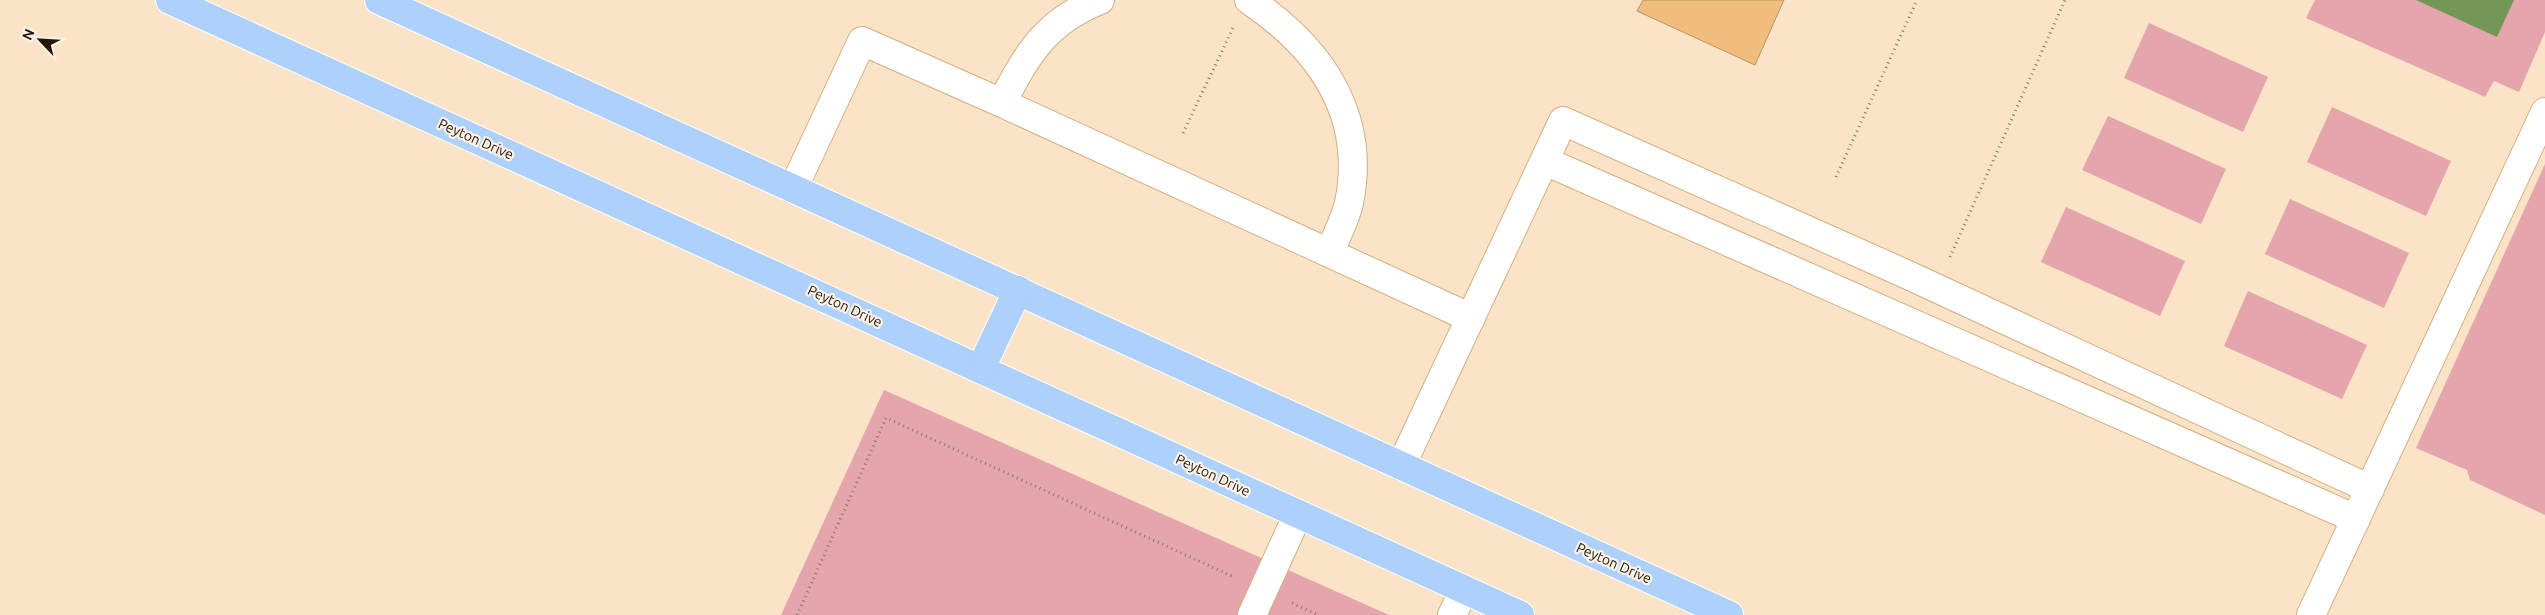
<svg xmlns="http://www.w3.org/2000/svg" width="2545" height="615" viewBox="0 0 2545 615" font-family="Ubuntu,sans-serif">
<rect width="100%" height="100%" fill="#fae3c7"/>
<g fill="#e4a5ac">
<path d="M2315 0H2545V32L2519 92 2494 81 2485 97 2306 18Z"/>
<path d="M2149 23 2268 77 2243 132 2124 78Z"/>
<path d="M2332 107 2451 161 2426 216 2307 162Z"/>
<path d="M2108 116 2226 169 2201 224 2082 170Z"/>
<path d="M2545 164V515L2470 480 2467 470 2416 448Z"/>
<path d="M2290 199 2409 253 2384 308 2265 254Z"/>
<path d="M2066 207 2185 261 2160 316 2041 262Z"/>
<path d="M2248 291 2367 345 2342 399 2224 346Z"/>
<path d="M884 390 1389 615H781Z"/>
</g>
<path fill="#739756" d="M2416 0H2514L2497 37Z"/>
<path fill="#f0bd7d" stroke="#b89467" d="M1643 0H1784L1755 65 1637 11Z"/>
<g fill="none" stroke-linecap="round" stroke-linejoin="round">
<defs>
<g id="minor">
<path d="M1249 0C1320 48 1367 114 1349 203 1345 220 1336 237 1329 253"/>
<path d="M1002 103C1026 54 1047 21 1100 0"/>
<path d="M1545 161 2356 519"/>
<path d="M793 189 862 41 1002 103 1471 318"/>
<path d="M1401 466 1563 121 1908 275 2370 489"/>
<path d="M1252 615 1298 514"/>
<path d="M1452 615 1464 590"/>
<path d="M2311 615 2545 112"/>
</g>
<g id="major">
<path d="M170 0 1520 615"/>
<path d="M379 0 1729 615"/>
<path d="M981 368 1018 290"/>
</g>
</defs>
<use href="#minor" stroke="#d4af81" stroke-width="30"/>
<use href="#major" stroke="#fff" stroke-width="30"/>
<g stroke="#8b7862" stroke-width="3" stroke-dasharray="1 4" stroke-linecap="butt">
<path d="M1183 133 1233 28"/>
<path d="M1836 177 1917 0"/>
<path d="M1950 257 2065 0"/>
<path d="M1292 603 1318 615"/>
<path d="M797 615 886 418 1234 577"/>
</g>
<use href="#minor" stroke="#fff" stroke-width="28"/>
<use href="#major" stroke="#add1fb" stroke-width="28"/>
</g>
<g text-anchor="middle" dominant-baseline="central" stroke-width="4.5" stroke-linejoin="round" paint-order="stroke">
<g font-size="14" fill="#251705" stroke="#fbf3e9">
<text transform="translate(476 139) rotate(24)">Peyton Drive</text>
<text transform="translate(845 306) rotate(25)">Peyton Drive</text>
<text transform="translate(1213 475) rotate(25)">Peyton Drive</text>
<text transform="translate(1614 563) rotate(24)">Peyton Drive</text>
</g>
</g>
<g transform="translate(40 40) rotate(295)" stroke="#fbf3e9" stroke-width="4" paint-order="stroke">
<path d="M0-4L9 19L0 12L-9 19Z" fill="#251705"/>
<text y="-8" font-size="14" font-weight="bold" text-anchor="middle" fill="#251705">N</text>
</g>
</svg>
